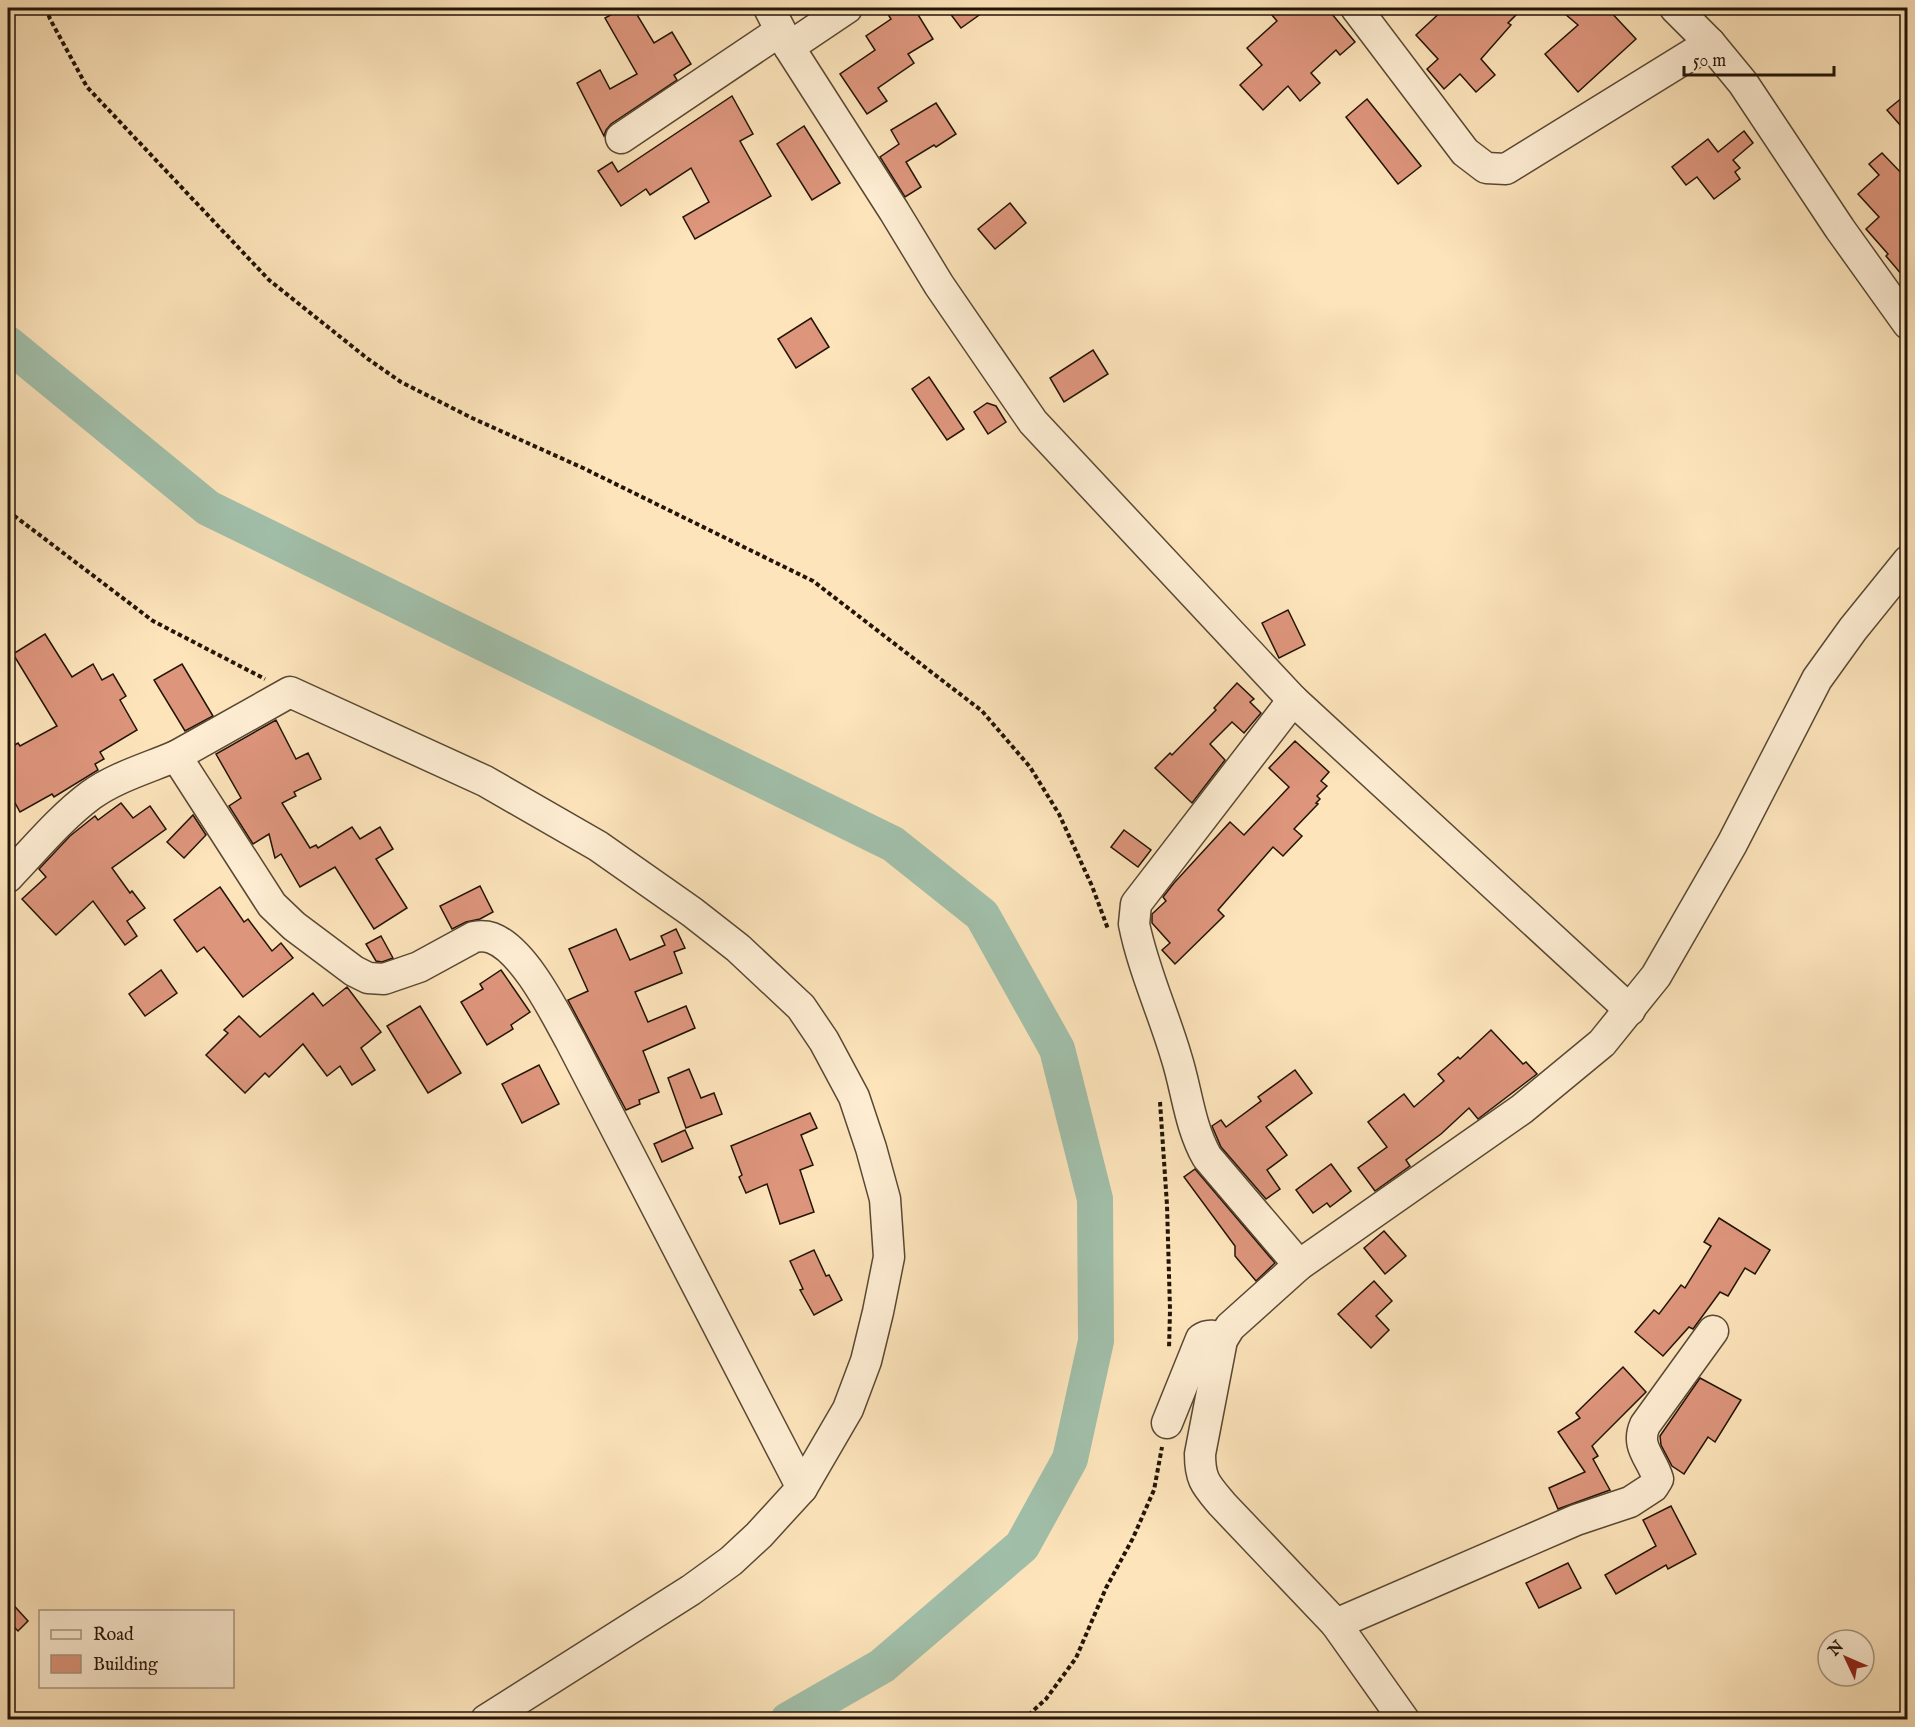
<svg xmlns="http://www.w3.org/2000/svg" width="1915" height="1727" viewBox="0 0 1915 1727" font-family="'IM FELL English',serif">
<rect width="100%" height="100%" fill="#fde4bb"/>
<filter id="stains"><feTurbulence type="fractalNoise" baseFrequency=".00333" numOctaves="4"/><feColorMatrix values="0 0 0 0 .2 0 0 0 0 .09 0 0 0 0 .02 0 0 0 .5 -.17"/></filter>
<radialGradient id="worn" r=".72"><stop offset=".6" stop-color="#630" stop-opacity="0"/><stop offset="1" stop-color="#630" stop-opacity=".3"/></radialGradient>
<g fill="none" stroke-linecap="round" stroke-linejoin="round">
<path stroke="#a1bfaa" stroke-width="36" d="M8 344 208 508 893 844 982 915 1057 1049 1095 1199 1096 1341 1070 1459 1022 1546 882 1666 788 1720"/>
</g>
<g fill="#dd957c" stroke="#221406" stroke-width="1.5">
<path d="M623 8H633L654 43 672 32 691 64 674 75 677 80 611 124 606 130 604 136 577 83 600 70 610 89 637 74 605 18Z"/>
<path d="M884 8H914L933 39 908 54 914 63 878 88 887 101 867 114 840 74 875 50 866 36 891 19Z"/>
<path d="M946 8H989L961 28Z"/>
<path d="M1266 8H1327L1355 42 1340 55 1336 50 1311 73 1320 83 1300 101 1288 86 1263 110 1240 85 1262 65 1247 48 1277 21Z"/>
<path d="M1445 8H1523L1508 23 1511 25 1481 59 1495 75 1476 92 1460 74 1444 89 1427 69 1438 59 1416 35Z"/>
<path d="M1558 8H1607L1636 39 1578 92 1545 54 1578 25Z"/>
<path d="M1908 93V134L1887 110Z"/>
<path d="M732 96 753 134 740 141 771 196 695 239 683 217 709 202 691 168 650 195 646 189 621 206 598 171 612 162 618 172Z"/>
<path d="M1367 99 1421 166 1398 184 1346 117Z"/>
<path d="M936 103 956 134 936 147 934 145 906 162 921 187 905 197 880 157 899 144 891 130Z"/>
<path d="M804 126 840 183 812 200 777 144Z"/>
<path d="M1744 131 1753 143 1733 160 1740 168 1735 172 1740 179 1714 199 1697 177 1686 185 1672 167 1708 139 1718 152Z"/>
<path d="M1882 153 1908 180V282L1886 256 1888 254 1866 229 1879 217 1858 194 1879 175 1869 164Z"/>
<path d="M1010 203 1026 223 995 249 978 229Z"/>
<path d="M811 318 829 347 796 368 778 339Z"/>
<path d="M1093 350 1108 374 1064 402 1050 378Z"/>
<path d="M929 377 964 429 947 440 912 389Z"/>
<path d="M987 403 996 406 1006 422 988 434 974 412Z"/>
<path d="M1288 610 1305 645 1279 658 1262 623Z"/>
<path d="M45 634 72 677 93 664 102 680 113 674 126 696 120 700 137 730 100 752 104 759 95 764 98 770 54 797 52 794 20 812 8 790V749L18 743 20 746 57 726 13 654Z"/>
<path d="M182 664 213 716 185 731 154 680Z"/>
<path d="M1237 683 1254 699 1250 702 1261 713 1244 733 1232 722 1210 744 1225 760 1192 803 1155 768 1170 753 1172 755 1216 710 1214 708Z"/>
<path d="M276 720 296 759 308 753 321 779 294 792 296 796 282 803 310 848 316 845 318 848 352 827 360 839 380 827 393 849 376 859 407 908 374 929 335 867 300 887 281 854 275 858 269 834 253 844 229 806 241 798 216 754Z"/>
<path d="M1295 741 1329 772 1321 781 1327 786 1317 796 1320 799 1316 803 1318 804 1294 829 1302 836 1283 856 1273 847 1218 910 1224 916 1175 964 1162 950 1170 943 1152 923V914L1166 901 1163 897 1174 883 1230 822 1244 835 1289 787 1269 768Z"/>
<path d="M121 803 133 818 150 806 166 829 112 868 130 893 132 891 145 908 127 921 137 936 125 945 93 901 56 935 22 899 46 877 39 869 70 836 95 816 98 820Z"/>
<path d="M193 815 206 835 184 858 167 842Z"/>
<path d="M1124 830 1151 850 1138 867 1111 847Z"/>
<path d="M480 886 493 912 480 919 466 922 452 929 440 906Z"/>
<path d="M220 887 244 922 248 919 272 951 281 943 293 958 243 997 204 947 197 952 174 920Z"/>
<path d="M616 929 630 960 665 945 661 936 676 929 685 948 674 952 682 973 635 992 648 1022 686 1006 695 1028 643 1051 659 1092 639 1100 640 1104 626 1110 568 1000 588 991 569 949Z"/>
<path d="M381 936 393 958 382 962 376 961 366 944Z"/>
<path d="M161 970 177 993 145 1016 129 994Z"/>
<path d="M501 970 530 1012 511 1025 513 1029 487 1045 461 1002 483 989 480 984Z"/>
<path d="M347 987 381 1032 361 1048 375 1070 352 1085 340 1066 327 1076 303 1044 269 1077 265 1073 245 1093 206 1055 228 1033 224 1030 239 1016 260 1037 313 993 323 1006Z"/>
<path d="M420 1006 461 1073 428 1093 387 1026Z"/>
<path d="M1491 1030 1523 1064 1526 1062 1537 1074 1478 1119 1469 1108 1441 1134 1406 1160 1410 1166 1375 1191 1358 1168 1387 1147 1368 1122 1404 1094 1414 1107 1444 1081 1438 1074 1458 1057 1460 1059Z"/>
<path d="M539 1065 559 1104 522 1123 502 1084Z"/>
<path d="M689 1069 701 1098 714 1093 722 1114 686 1128 668 1078Z"/>
<path d="M1295 1070 1312 1093 1266 1127 1287 1155 1267 1170 1280 1189 1266 1199 1221 1147 1212 1126 1221 1120 1226 1127 1261 1101 1258 1097Z"/>
<path d="M810 1113 817 1128 801 1135 813 1165 800 1170 814 1212 780 1224 767 1184 746 1193 739 1177 742 1175 731 1146Z"/>
<path d="M685 1130 693 1148 662 1162 654 1144Z"/>
<path d="M1331 1164 1351 1191 1330 1207 1327 1203 1313 1213 1296 1190Z"/>
<path d="M1195 1169 1275 1263 1256 1281 1235 1256V1246L1184 1177Z"/>
<path d="M1719 1218 1770 1250 1755 1274 1745 1268 1728 1296 1720 1292 1693 1329 1689 1327 1663 1356 1635 1332 1654 1310 1659 1314 1681 1285 1685 1288 1711 1246 1704 1242Z"/>
<path d="M1384 1231 1406 1256 1385 1274 1364 1248Z"/>
<path d="M814 1250 826 1276 829 1275 842 1300 814 1315 800 1290 803 1289 790 1261Z"/>
<path d="M1374 1281 1392 1301 1376 1316 1389 1330 1371 1348 1338 1314Z"/>
<path d="M1623 1367 1646 1392 1592 1446 1598 1456 1593 1459 1610 1490 1558 1509 1549 1488 1585 1472 1558 1432 1580 1418 1576 1413Z"/>
<path d="M1700 1378 1741 1400 1715 1442 1708 1437 1684 1474 1672 1466 1661 1445 1660 1436Z"/>
<path d="M1671 1506 1696 1554 1668 1569 1666 1565 1616 1594 1605 1575 1656 1546 1643 1520Z"/>
<path d="M1568 1563 1581 1588 1539 1608 1526 1583Z"/>
<path d="M8 1599 28 1621 18 1631 8 1621Z"/>
</g>
<g fill="none" stroke-linecap="round" stroke-linejoin="round">
<defs>
<g id="minor">
<path d="M769 8 789 47 894 211 939 285 1033 422 1293 700 1630 1010"/>
<path d="M1356 8 1465 152 1486 168 1506 169 1710 43 1743 83 1840 229 1908 324"/>
<path d="M1675 8 1710 43"/>
<path d="M789 47 847 8"/>
<path d="M621 138 780 31"/>
<path d="M1293 700 1136 904 1134 924C1143 969 1163 1012 1176 1056 1187 1090 1189 1125 1207 1157L1299 1265"/>
<path d="M176 756 290 692 485 781 598 846 692 912 738 948 801 1007 824 1041 854 1097 871 1148 885 1199 889 1257 878 1312 866 1361 848 1409 802 1488 759 1535 731 1561 691 1590 486 1720"/>
<path d="M8 877C34 850 60 818 91 795 116 777 148 768 176 756L272 905 294 926 354 971 368 978 384 979 419 967 474 937C480 936 486 936 492 938 524 950 554 1011 570 1040L802 1488"/>
<path d="M1167 1423 1201 1339C1208 1334 1215 1335 1222 1340"/>
<path d="M1336 1624 1576 1520 1630 1502 1653 1487 1658 1479C1652 1458 1635 1447 1645 1425L1713 1331"/>
<path d="M1404 1720 1336 1624 1222 1504C1206 1485 1200 1480 1200 1454L1222 1340 1230 1327 1299 1265 1522 1109 1602 1043 1656 976 1732 844 1817 679 1853 629 1908 561"/>
</g>
</defs>
<use href="#minor" stroke="#594833" stroke-width="33"/>
<g stroke="#221406" stroke-width="4" stroke-dasharray="4.5 3" stroke-linecap="butt">
<path d="M46 8 50 19 87 87 269 280 368 359 401 382 472 418 583 468 813 581 982 711 1030 767 1059 814 1092 886 1108 929"/>
<path d="M8 511 153 621 265 679"/>
<path d="M1160 1102 1167 1205 1170 1310 1169 1349"/>
<path d="M1023 1720 1046 1699 1076 1658 1106 1588 1133 1538 1154 1490 1162 1447"/>
</g>
<use href="#minor" stroke="#feedd3" stroke-width="30"/>
</g>
<rect width="1915" height="1727" fill="none" stroke="#fde4bb" stroke-width="30"/>
<rect x="9" y="9" width="1897" height="1709" fill="none" stroke="#221406" stroke-width="3"/>
<rect x="15" y="15" width="1885" height="1697" fill="none" stroke="#221406" stroke-width="1.5"/>
<rect x="39" y="1610" width="195" height="78" fill="#feedd3" stroke="#a69681" stroke-width="1.5"/>
<rect x="51" y="1630" width="30" height="9" fill="#feedd3" stroke="#a69681" stroke-width="1.5"/>
<text x="93" y="1640" font-size="18" fill="#221406">Road</text>
<rect x="51" y="1655" width="30" height="18" fill="#dd957c" stroke="#a69681" stroke-width="1.5"/>
<text x="93" y="1670" font-size="18" fill="#221406">Building</text>
<g transform="translate(1846 1658) rotate(314)"><circle r="28" fill="#feedd3" stroke="#a69681" stroke-width="1.5"/>
<path d="M0-4.5L10 22L0 15L-10 22Z" fill="#8f2418"/>
<text y="-9" font-size="16" font-weight="bold" text-anchor="middle" fill="#221406">N</text>
</g>
<path d="M1684 66v9h150v-9" fill="none" stroke="#221406" stroke-width="3"/>
<text x="1693" y="66" font-size="18" fill="#221406" stroke="#feedd3" stroke-width="4.5" paint-order="stroke">50 m</text>
<rect width="100%" height="100%" filter="url(#stains)"/>
<rect width="100%" height="100%" fill="url(#worn)"/>
</svg>
